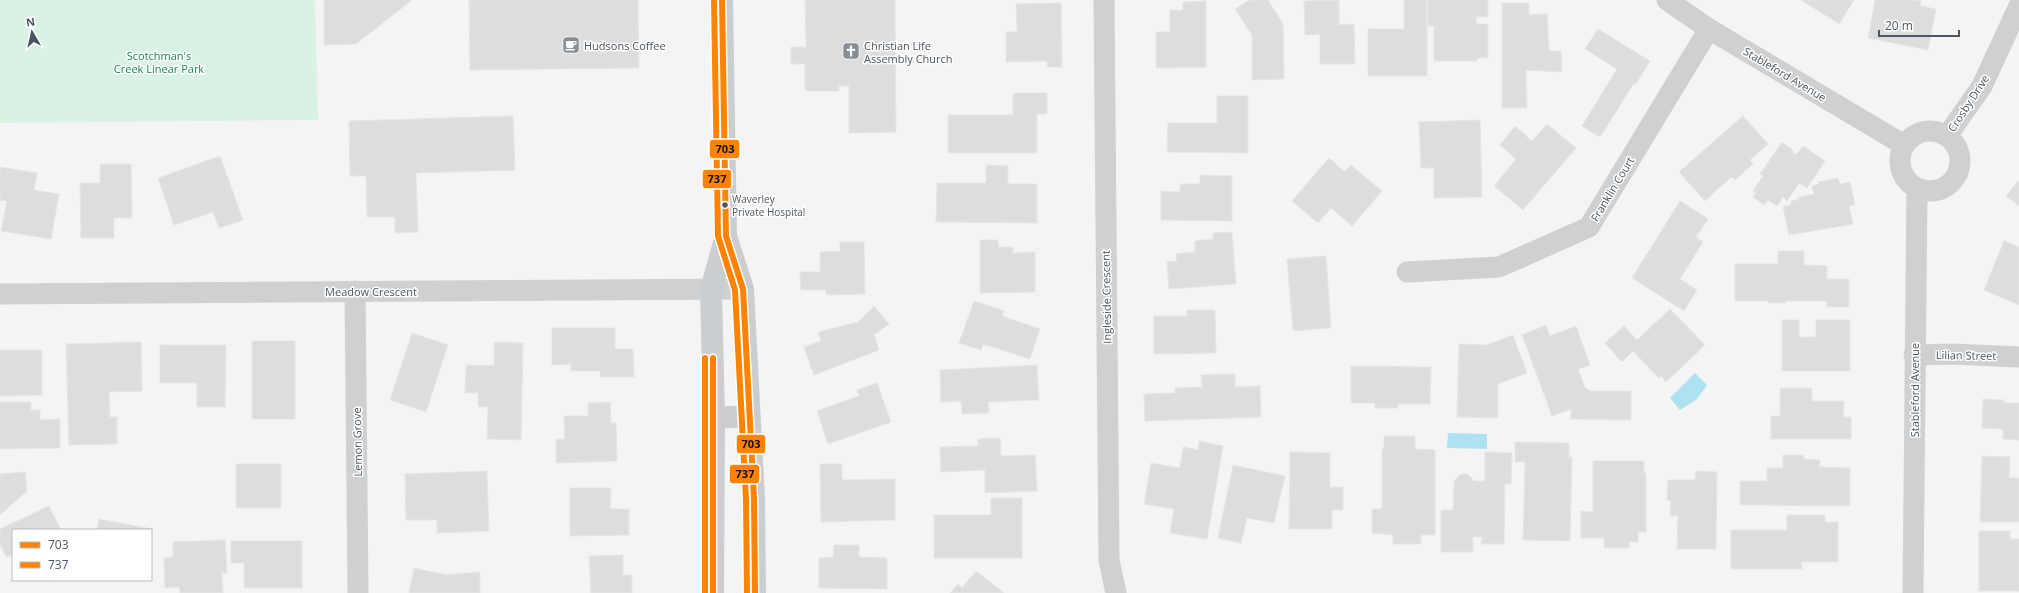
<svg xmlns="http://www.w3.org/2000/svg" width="2019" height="593" viewBox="0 0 2019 593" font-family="'Open Sans',sans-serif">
<rect width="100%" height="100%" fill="#f4f4f4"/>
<path fill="#d9f2e3" d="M0 0H315L318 120 0 123Z"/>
<g fill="#aee2f0">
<path d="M1695 373 1707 385 1697 399 1680 410 1670 398Z"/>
<path d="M1448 433 1487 434V449L1447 448Z"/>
</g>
<g fill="#ddddde" stroke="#e5e6e7">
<path d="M324 0H412L356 44 324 45Z"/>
<path d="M469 0H638L639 68 470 70Z"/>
<path d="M805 0H895L896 132 849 133V86H839V91H805V64H791V47H806Z"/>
<path d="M1250 0H1268L1283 24 1284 79 1252 80V35L1235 9Z"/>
<path d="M1339 0V25L1354 24 1355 64H1320V34L1305 35 1304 1Z"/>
<path d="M1404 0H1427V76H1368V29H1404Z"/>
<path d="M1428 0H1488V17H1476L1477 24H1488V58H1477V61H1434V26H1428Z"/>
<path d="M1801 0H1854L1839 24Z"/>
<path d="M1875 0H1914L1921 1 1920 6 1936 9 1928 50 1868 38Z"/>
<path d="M1206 1V67L1156 68V32H1170V10H1183V2Z"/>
<path d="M1061 3 1062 67H1047V61L1006 62V32H1017L1016 4Z"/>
<path d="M1502 3H1529V15L1547 14 1549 51H1561L1562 72 1526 70 1527 108H1502Z"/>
<path d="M1598 29 1650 61 1636 84 1634 83 1600 137 1582 126 1617 69 1585 49Z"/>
<path d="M1013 93H1047V114H1037V153H948V115H1013Z"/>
<path d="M1217 96H1248V153L1167 152 1168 123H1217Z"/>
<path d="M513 116 515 170 416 173 418 232 395 233V217H367L366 176H350L349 121Z"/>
<path d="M1743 116 1768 144 1750 160 1753 164 1735 180 1731 177 1705 201 1679 172Z"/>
<path d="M1480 120 1482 197 1434 198V168H1421L1419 122Z"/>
<path d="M1547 124 1576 148 1523 210 1494 186 1516 159 1500 145 1515 126 1532 141Z"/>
<path d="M1782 142 1793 150 1792 152 1796 155 1803 146 1825 161 1807 188 1799 183 1787 201 1783 197 1777 206 1768 200 1764 205 1753 197 1756 193 1753 191 1763 176 1760 174Z"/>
<path d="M220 156 243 220 219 228 213 212 174 225 158 178Z"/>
<path d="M1329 158 1345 172 1351 165 1382 191 1352 226 1331 208 1318 223 1292 201Z"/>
<path d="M100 164H131L132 218H114V238H81L80 183H100Z"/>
<path d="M986 165 1008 166V184H1037V223L936 222 937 183H986Z"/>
<path d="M0 167 37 173 34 190 59 194 51 239 1 231 7 201 0 200Z"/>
<path d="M1200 175 1232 176V221L1161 220V191L1180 192V184H1200Z"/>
<path d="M1838 178 1840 184 1850 182 1855 205 1849 206 1853 224 1789 235 1783 207 1791 205V201L1797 200 1799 197 1814 194 1812 186 1819 184 1818 182Z"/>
<path d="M2019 180V206L2006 196Z"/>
<path d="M1680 201 1708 219 1696 237 1703 242 1680 279 1697 290 1684 311 1632 278Z"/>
<path d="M1232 232 1236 284 1169 289 1167 262 1177 261 1176 254 1195 252V241L1213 239V233Z"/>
<path d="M980 240H998L999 247H1013V253L1035 252V292L980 293Z"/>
<path d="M2004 241 2019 247V305L1984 290Z"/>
<path d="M840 242H864L865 294 826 295V290H801L800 272H820V252L840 251Z"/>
<path d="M1778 251H1804V265L1827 266V279H1849V307H1827V301H1786V303H1768V301H1735V264H1778Z"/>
<path d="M1326 256 1331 328 1293 331 1287 259Z"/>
<path d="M974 301 1004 311 1002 316 1040 329 1030 359 983 344 981 350 959 343Z"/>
<path d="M874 306 889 324 874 335 879 350 814 375 804 347 821 341 818 332 858 322Z"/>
<path d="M1670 309 1705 345 1666 382 1661 376 1659 378 1633 351 1622 362 1605 343 1624 326 1637 340Z"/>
<path d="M1187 310H1215L1216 353 1154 354V316H1187Z"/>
<path d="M1782 320H1799V337H1816V320H1850V371H1782Z"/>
<path d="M1546 325 1550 336 1576 326 1590 365 1578 369 1585 388 1591 391H1631V420L1571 419V409L1552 416 1522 335Z"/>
<path d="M552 328H615V349H633L634 377H600V371H571V364L552 365Z"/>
<path d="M412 333 448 345 426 412 390 400Z"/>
<path d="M1513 335 1527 373 1498 384V418L1457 417 1459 344 1487 345Z"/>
<rect x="252" y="341" width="43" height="78"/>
<path d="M141 342 142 391 109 392 110 417H117V444L69 445 66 344Z"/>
<path d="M494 342 523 343 521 440 487 439 488 407H478V393H465L466 365 494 366Z"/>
<path d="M160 345H226L225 407H197V383H160Z"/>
<path d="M0 350H42V395L0 396Z"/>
<path d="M1037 365 1039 400 988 402 989 413 962 414 961 401 941 402 940 370Z"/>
<path d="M1351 366 1431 367 1430 404H1398V408H1375V403H1351Z"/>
<path d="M1235 374V387L1260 386 1261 417 1145 421 1144 394 1175 393V388L1202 387 1201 375Z"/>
<path d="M877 383 891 422 828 444 817 411 859 396 857 390Z"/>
<path d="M1780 388H1812V401H1844L1843 417H1851V439H1771V416H1780Z"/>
<path d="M1983 399 2004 400V403H2019V440L2003 439V429L1982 428Z"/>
<path d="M0 402H31V410H40V420L60 419V448L0 449Z"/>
<path d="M610 402 611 423H616L617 461 556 463V439H565L564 416H588V403Z"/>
<path d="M1384 436H1415V449L1435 450V535H1421V544H1393V535L1372 533V509H1382V449H1384Z"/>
<path d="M1000 438 1001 456 1035 455 1037 491 985 493V470L941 472 940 447 978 446V439Z"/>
<path d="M1199 441 1223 446 1207 539 1170 533 1174 509 1144 504 1151 463 1180 468 1183 447 1198 450Z"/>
<path d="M1515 442 1569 443V457H1572L1570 541 1523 540 1525 462H1515Z"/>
<path d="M1290 452 1330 453V487H1343V510H1332V529H1289Z"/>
<path d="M1485 452 1512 453 1511 484H1505L1504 544H1481L1482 537H1473V552H1441V510H1453L1454 481 1461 474H1468L1474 481H1485Z"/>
<path d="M1783 455H1804V459L1820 460 1819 467 1850 468V506L1740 505V481H1767V468H1783Z"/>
<path d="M1982 456 2010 457 2009 478H2019V522H1980Z"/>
<path d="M1593 461H1644V473H1646V532H1638V542H1629V548H1604V538H1581V511L1593 512Z"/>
<rect x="236" y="464" width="45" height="44"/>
<path d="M820 464H842V480L895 479V520L821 522Z"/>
<path d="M1233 465 1285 476 1274 523 1247 518 1241 543 1218 538Z"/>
<path d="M487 471 489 531 437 533V520H406L405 474Z"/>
<path d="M1696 471 1717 472 1716 549H1677L1678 516H1670L1671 501 1667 500 1668 480H1695Z"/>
<path d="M25 472 27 491 0 515V474Z"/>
<path d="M570 488H611L610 509H629V535L570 536Z"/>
<path d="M991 498H1022V558H934V515H991Z"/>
<path d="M49 506 61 530H13V554L6 557 0 544V529Z"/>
<path d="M1787 515H1825V522H1838V562H1801L1802 569H1731V530H1787Z"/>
<path d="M99 519 152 529 151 536V530H97Z"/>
<path d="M1979 531H2010V539H2019V591H1979Z"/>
<path d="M225 540 227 573H222L223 593H180L179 587 165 588 164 558 173 557V542Z"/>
<path d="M231 541H302V588H244V563H231Z"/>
<path d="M834 545H859V557L887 558V589L819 588V558L833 557Z"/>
<path d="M623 555V575H632V593H591L589 556Z"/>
<path d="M414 568 446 575 480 572V593H409Z"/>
<path d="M976 571 1004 593H950L958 584 962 588Z"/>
</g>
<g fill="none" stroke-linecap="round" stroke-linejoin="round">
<g stroke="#ced0d2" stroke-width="21">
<path d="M1104 0 1109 560 1116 593"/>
<path d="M1667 0 1709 29 1904 145"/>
<circle cx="1930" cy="161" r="30"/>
<path d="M1947 136 1982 86 2019 6"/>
<path d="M1407 272 1499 267 1589 227 1709 29"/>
<path d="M355 291 358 593"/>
<path d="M0 294 743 289"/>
<path d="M1914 355 1953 354 2019 357"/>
<path d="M1913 593 1917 188"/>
</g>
<g stroke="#caced1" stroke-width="22">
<path d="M722 0 726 236 743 289 754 499 755 593"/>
<path d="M714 418 749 416"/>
<path d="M713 593 714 418 711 289 726 236"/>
</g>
<defs>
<g id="bus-1">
<path d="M722 0 726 236 743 289 754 499 755 593"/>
<path d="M713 358V593"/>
</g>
<g id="bus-2">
<path d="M714 0 718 236 735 290 746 499 747 593"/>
<path d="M705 358V593"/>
</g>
</defs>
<use href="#bus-1" stroke="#fff" stroke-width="9"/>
<use href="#bus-2" stroke="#fff" stroke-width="9"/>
<use href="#bus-1" stroke="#ff8200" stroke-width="6"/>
<use href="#bus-2" stroke="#ff8200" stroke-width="6"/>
</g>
<defs>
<symbol id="cafe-square" viewBox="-11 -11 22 22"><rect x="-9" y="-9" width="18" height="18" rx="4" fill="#868d94" stroke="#fff"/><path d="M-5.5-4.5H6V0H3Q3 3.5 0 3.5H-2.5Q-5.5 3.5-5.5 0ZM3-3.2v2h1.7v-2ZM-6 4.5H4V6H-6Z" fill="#fff"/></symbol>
<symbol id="church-square" viewBox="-11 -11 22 22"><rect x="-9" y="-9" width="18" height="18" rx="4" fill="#868d94" stroke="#fff"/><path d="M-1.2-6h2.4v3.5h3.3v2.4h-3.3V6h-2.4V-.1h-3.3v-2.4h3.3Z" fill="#fff"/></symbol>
</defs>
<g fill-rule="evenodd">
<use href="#cafe-square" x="561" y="35" width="20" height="20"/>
<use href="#church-square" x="841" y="41" width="20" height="20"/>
</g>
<circle fill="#4a5661" stroke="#fff" stroke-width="1.5" cx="725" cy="205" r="3.5"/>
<g text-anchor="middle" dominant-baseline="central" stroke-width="3" stroke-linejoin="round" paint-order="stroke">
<g font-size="10" fill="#4a5661" stroke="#fff" text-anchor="start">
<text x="732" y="199">Waverley<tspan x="732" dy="13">Private Hospital</tspan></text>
</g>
<g font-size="11" fill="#4a5661" stroke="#fff" text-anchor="start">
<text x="584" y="45">Hudsons Coffee</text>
<text x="864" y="45">Christian Life<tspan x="864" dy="13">Assembly Church</tspan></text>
</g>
<g font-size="11" fill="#17864f" stroke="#fff">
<text x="159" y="55">Scotchman's<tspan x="159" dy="13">Creek Linear Park</tspan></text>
</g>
<g font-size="11" fill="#4a5661" stroke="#fff">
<text transform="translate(1785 74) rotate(31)">Stableford Avenue</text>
<text transform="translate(1968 103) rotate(-57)">Crosby Drive</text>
<text transform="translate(1612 189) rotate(-59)">Franklin Court</text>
<text x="371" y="291">Meadow Crescent</text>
<text transform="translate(1106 297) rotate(-91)">Ingleside Crescent</text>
<text transform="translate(1966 355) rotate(1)">Lilian Street</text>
<text transform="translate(1914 390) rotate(-90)">Stableford Avenue</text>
<text transform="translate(357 442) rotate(-91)">Lemon Grove</text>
</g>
</g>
<g stroke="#fff" stroke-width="1.5">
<rect x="709" y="139" width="31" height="20" rx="4" fill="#ff8200"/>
<rect x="702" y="169" width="30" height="20" rx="4" fill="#ff8200"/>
<rect x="736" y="434" width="30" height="20" rx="4" fill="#ff8200"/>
<rect x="729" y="464" width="31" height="20" rx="4" fill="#ff8200"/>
</g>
<g font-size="11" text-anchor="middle" font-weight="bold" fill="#111">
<text x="725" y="153">703</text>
<text x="717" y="183">737</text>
<text x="751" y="448">703</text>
<text x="745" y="478">737</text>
</g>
<rect x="12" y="529" width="140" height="52" fill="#ffffff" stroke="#b7bbc0"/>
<rect x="20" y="542" width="20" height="6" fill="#ff8200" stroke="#b7bbc0"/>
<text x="48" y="549" font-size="12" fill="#4a5661">703</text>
<rect x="20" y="562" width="20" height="6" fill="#ff8200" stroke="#b7bbc0"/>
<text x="48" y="569" font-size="12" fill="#4a5661">737</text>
<g transform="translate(32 32) rotate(351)" stroke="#ffffff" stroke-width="3" paint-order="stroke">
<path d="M0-3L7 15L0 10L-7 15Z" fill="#4a5661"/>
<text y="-6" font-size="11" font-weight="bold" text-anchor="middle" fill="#4a5661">N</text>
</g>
<path d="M1879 30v6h80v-6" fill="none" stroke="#4a5661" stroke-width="2"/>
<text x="1885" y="30" font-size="12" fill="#4a5661" stroke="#ffffff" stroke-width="3" paint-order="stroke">20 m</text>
</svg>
